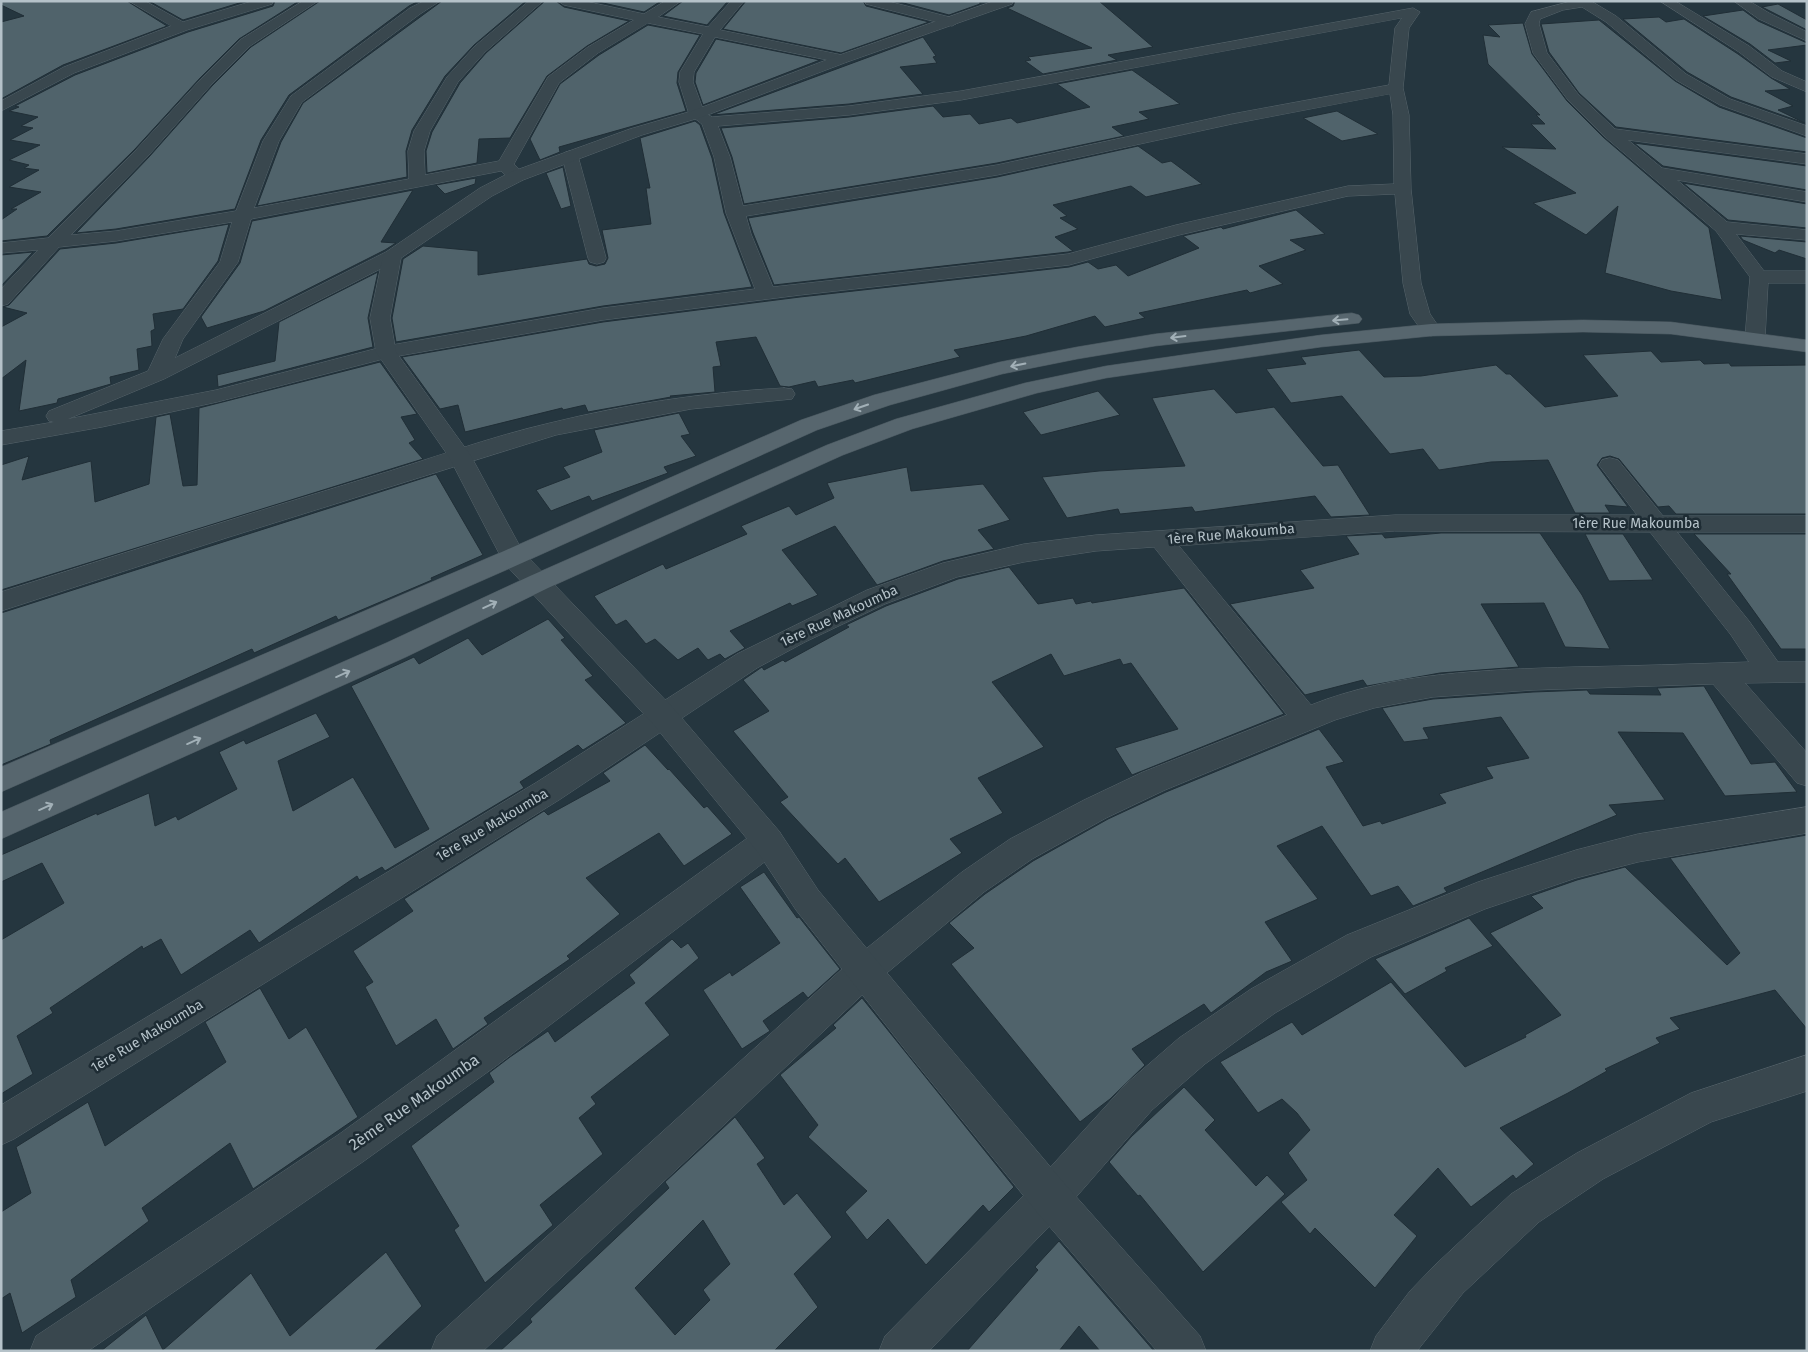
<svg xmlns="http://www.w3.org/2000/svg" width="1808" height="1352" viewBox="0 0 1808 1352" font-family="'Fira Sans',sans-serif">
<rect width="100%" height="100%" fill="#25363f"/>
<g fill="#50636b" stroke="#202e36" fill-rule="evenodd">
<path d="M1 1H127L167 26 63 65 1 99V22L24 16 1 5Z"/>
<path d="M149 1H246L183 20Z"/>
<path d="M275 1H299L239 39 200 78 135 149 47 236 1 241V220L17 209H11L41 192 9 187 39 170 24 168 29 165 9 160 40 145 10 140 33 128 21 126 38 117 9 111 19 107 15 106 75 75 188 32 273 6Z"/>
<path d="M320 1H419L409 6 289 95 261 140 235 209 116 229 76 233 149 157 212 86 251 47Z"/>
<path d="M442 1H526L474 45 445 76 412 130 406 151 407 177 257 206 281 142 303 103Z"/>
<path d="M545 1H556L564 7 629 21 587 46 547 76 510 138 479 139 477 163 427 173 426 151 432 132 460 83 486 53Z"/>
<path d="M594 1H661L644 12Z"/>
<path d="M683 1H728L707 25 663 16Z"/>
<path d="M746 1H863L866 6 929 22 841 53 723 29Z"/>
<path d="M896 1H980V4L949 15Z"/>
<path d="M1015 1H1099L1153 47 1108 55 1117 60 1043 74 1025 61 1031 60 1028 57 1092 48 1007 8 1013 6Z"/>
<path d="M1778 4 1807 20V30L1762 7Z"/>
<path d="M1743 10 1758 21 1807 43V45L1768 50 1791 61 1775 63 1750 44 1703 16Z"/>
<path d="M1659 17 1666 22 1684 19 1738 54 1771 78 1790 89 1765 91 1793 106 1778 110 1807 124 1731 97 1687 72 1623 19Z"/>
<path d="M1599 20 1675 81 1719 107 1807 138V152L1616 127 1579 93 1549 52 1541 24Z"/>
<path d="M1523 23 1532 54 1567 101 1603 137 1709 228 1722 300 1671 291 1605 273 1618 206 1586 235 1533 203 1576 193 1502 147 1556 149 1531 124H1545L1536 115H1540L1488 64 1483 35 1500 37 1488 25Z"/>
<path d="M648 25 700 35 678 72 677 83 686 111 559 147 560 152 540 160 530 139 560 84 599 55Z"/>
<path d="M923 37 936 56 933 57 937 63 900 67 923 94 849 104 712 115Z"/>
<path d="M716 39 820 60 703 105 695 82 696 73Z"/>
<path d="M1132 70 1180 104 1139 112 1149 119 1112 127 1124 136 997 163 744 204 732 157 721 128 849 117 933 106 943 117 970 114 979 124 1011 118 1017 123 1090 107 1057 84Z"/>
<path d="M1337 111 1378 134 1342 141 1303 118Z"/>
<path d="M695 121 700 125 712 158 724 213 752 287 603 306 396 342 392 318 403 259 423 246 478 251V275L587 259 589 264 596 266 605 264 608 258 602 230 651 224 646 188H650L640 138Z"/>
<path d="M1634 143 1807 166V190L1663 166Z"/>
<path d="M1138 146 1162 163 1171 161 1202 184 1146 197 1131 186 1053 205 1067 216 1060 218 1078 229 1055 237 1073 251 1068 252 774 285 753 233 748 218 997 177Z"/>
<path d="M563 167 571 206 561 209 546 173Z"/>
<path d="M476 178 475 184 445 194 436 185Z"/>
<path d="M1683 183 1807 204V228L1728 220Z"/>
<path d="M413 190 381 242 396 243 385 250 264 311 207 328 201 317 240 263 252 221Z"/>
<path d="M1296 210 1325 234 1290 240 1306 250 1259 266 1283 284 1250 293 1247 290 1139 313 1145 318 1105 327 1095 316 1026 336 954 350 960 357 855 383 853 380 818 387 815 381 789 387 780 386 756 337 716 342 721 366 713 367 715 392 670 396 671 397 588 412 585 405 563 410 562 408 465 432 458 405 440 409 402 357 603 322 800 297 1069 267 1088 262 1098 269 1116 265 1128 276 1199 248 1183 236 1221 227 1223 229Z"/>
<path d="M229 224 218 261 183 309 153 314 155 329 151 331 152 346 137 349 139 370 110 377 111 384 58 399 57 403 19 411 26 360 1 379V327L27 313 3 307 9 305 60 249 116 243Z"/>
<path d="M1740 236 1807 242V259L1779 250 1775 253 1743 240Z"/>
<path d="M33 252 1 286V255Z"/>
<path d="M378 272 368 318 373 347 218 387 217 375 275 361 279 322Z"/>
<path d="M1359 350 1384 377 1421 376 1496 365 1506 374H1510L1545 407 1618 396 1583 355 1651 351 1661 362 1700 360 1704 364 1729 363 1731 366 1807 365V514H1676L1669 506 1658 507 1619 459 1610 456 1602 458 1597 465 1628 507 1605 505 1610 513H1575L1548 460 1491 462 1439 470 1423 449 1390 454 1342 396 1291 403 1266 369 1306 364 1301 357Z"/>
<path d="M380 362 417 414 401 417 415 440 409 443 423 459 1 590V465L29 456 22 480 91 461 95 502 149 484 156 417 170 414 183 486 197 485 199 408Z"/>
<path d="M1214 389 1236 413 1274 407 1323 466 1338 465 1370 515 1331 517 1315 496 1195 512 1192 507 1120 514 1118 509 1067 518 1042 477 1099 471 1185 466 1152 398Z"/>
<path d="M1098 391 1120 415 1041 435 1023 412Z"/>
<path d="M679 413 690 434 681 436 696 456 664 467 668 473 592 501 589 496 551 511 536 490 570 477 563 467 602 452 594 430Z"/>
<path d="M907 467 911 491 983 484 1010 520 978 530 994 549 943 561 877 585 835 526 782 550 818 595 792 606 790 603 730 631 745 648 725 659 720 654 708 660 698 648 678 660 655 639 646 644 626 620 616 625 594 596 663 564 666 569 747 534 741 526 789 506 796 515 834 498 827 483Z"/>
<path d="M436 474 483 555 431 578 432 580 338 620 336 616 254 653 252 649 50 740 51 744 1 765V613Z"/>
<path d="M1441 533H1540L1582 595 1610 649 1565 647 1544 603 1481 604 1519 667 1440 673 1367 686 1363 680 1305 695 1230 604 1314 588 1300 570 1359 554 1346 536 1382 534 1385 538Z"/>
<path d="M1585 534H1623L1653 580 1609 581Z"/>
<path d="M1694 534H1807V649H1781L1727 574H1731Z"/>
<path d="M1009 567 1038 604 1073 598 1076 604 1091 601 1092 603 1184 588 1284 714 1132 775 1115 748 1178 729 1131 663 1123 665 1120 659 1064 676 1051 654 992 682 1044 747 978 778 1003 813 950 839 962 853 879 902 845 858 838 864 780 802 788 797 733 731 769 711 743 680 762 667 764 670 783 660 785 662 849 627 846 625 886 606 958 579Z"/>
<path d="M548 619 565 638 561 640 593 676 585 680 626 723 583 750 578 745 520 782 524 788 385 871 382 867 359 880 357 876 259 943 250 930 181 975 161 939 143 949 142 946 50 1008 53 1013 17 1036 33 1074 1 1094V940L64 903 42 863 1 882V855L97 813V815L149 793 155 826 176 816 178 820 237 789 219 752 244 740 246 744 316 713 330 737 278 761 293 811 353 777 395 848 429 829 351 686 414 657 419 664 468 638 482 655Z"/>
<path d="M1704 686 1751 764 1775 762 1797 792 1725 796 1683 733 1618 732 1665 800 1609 805 1617 815 1444 888 1447 892 1413 906 1398 886 1371 896 1322 826 1277 846 1318 899 1265 922 1292 961 1266 972 1211 1013 1204 1004 1132 1049 1145 1065 1110 1099 1080 1122 951 964 974 948 949 923 985 894 1033 861 1108 819 1166 792 1319 729 1344 762 1326 767 1363 826 1380 821 1382 824 1446 803 1439 794 1493 778 1486 767 1529 758 1501 717 1423 728 1429 739 1404 742 1382 708 1433 699 1533 692 1587 690 1590 694 1661 695 1657 688Z"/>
<path d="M645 745 668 770 669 769 704 808 707 806 732 834 684 866 659 833 586 878 620 914 567 956 570 959 484 1018 488 1024 453 1049 436 1019 396 1046 365 987 373 982 353 951 413 911 404 899 544 811 548 815 610 781 603 773Z"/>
<path d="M1807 835V1029L1775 990 1670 1018 1680 1029 1656 1038 1660 1043 1605 1069 1607 1071 1568 1093 1500 1128 1534 1164 1516 1179 1513 1175 1471 1207 1438 1168 1394 1215 1417 1236 1375 1288 1315 1228 1310 1234 1281 1202 1307 1180 1288 1153 1310 1130 1297 1113 1282 1099 1258 1113 1220 1062 1292 1022 1302 1035 1391 982 1465 1067 1526 1037 1525 1035 1561 1015 1490 933 1543 908 1531 896 1577 880 1625 867 1727 965 1740 953 1670 858Z"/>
<path d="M764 872 797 918 799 917 840 969 808 998 803 992 763 1021 770 1031 742 1049 703 990 730 972 732 976 780 943 740 887Z"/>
<path d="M1469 918 1493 946 1445 968 1447 971 1405 994 1375 959Z"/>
<path d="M672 939 681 948 688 943 699 958 645 1003 670 1035 591 1097 596 1104 579 1118 603 1154 540 1205 553 1225 485 1283 454 1230 459 1226 411 1146 494 1082 489 1073 510 1057 548 1031 555 1042 635 983 629 975Z"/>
<path d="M260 988 289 1039 306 1027 358 1117 253 1189 230 1143 142 1208 149 1221 71 1280 76 1297 22 1333 10 1293 1 1299V1212L31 1193 16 1147 88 1102 105 1146 226 1062 205 1022Z"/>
<path d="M862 998 1014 1187 989 1212 983 1205 926 1265 888 1219 867 1240 845 1212 867 1191 808 1137 818 1125 780 1075 836 1028 833 1025Z"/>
<path d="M1184 1087 1215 1120 1205 1130 1256 1186 1267 1175 1285 1194 1203 1272 1140 1195 1138 1196 1109 1162 1131 1137Z"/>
<path d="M735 1117 765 1158 757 1164 784 1205 797 1193 832 1237 794 1274 818 1307 774 1351H500L532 1322 530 1319 669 1188 665 1182ZM703 1220 730 1264 703 1290 710 1300 675 1335 635 1288Z"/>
<path d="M1059 1241 1154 1351H1100L1079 1326 1059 1351H967L1038 1270 1035 1267Z"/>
<path d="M386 1252 422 1306 374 1351H101L146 1315 163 1350 251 1273 290 1336Z"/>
</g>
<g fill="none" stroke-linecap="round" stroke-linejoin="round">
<defs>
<g id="minor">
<path d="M129 1H145L183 22 253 1H273L272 4 187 30 74 73 1 111V101L64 67 171 26Z"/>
<path d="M303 1H318L250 46 211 85 148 156 71 235 116 231 236 211 263 141 291 96 410 8 424 1H440L420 14 302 102 279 141 254 208 409 179 408 151 414 131 447 77 475 46 529 1H543L485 52 458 82 430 131 424 151 425 175 499 161 548 77 588 47 634 20 564 5 558 1H584L644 14 665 1H681L658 17 708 27 731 1H744L720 30 842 55 847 56 849 59 847 62 842 63 715 37 694 72 693 82 704 112 712 117 849 106 961 91 1413 8 1420 12 1409 28 1403 88 1409 115 1411 189 1421 283 1430 314 1441 330 1438 334 1431 336 1424 334 1410 314 1403 283 1395 194 1348 196 1179 235 1069 265 800 295 603 320 387 358 217 402 102 427 1 445V431L54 422 49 421 46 416 49 411 148 371 163 339 220 262 232 222 116 241 59 247 8 304 1 306V289L38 250 1 253V243L48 238 136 150 201 79 240 40ZM1402 18 1395 28 1389 85 1232 114 997 165 743 206 730 157 718 126 849 115 961 100ZM648 23 703 34 680 72 679 82 689 114 702 124 714 157 726 213 755 289 603 308 386 346 216 390 68 419 164 379 398 260 401 256 398 252 392 250 386 252 175 358 183 339 238 262 251 219 501 171 511 180H523L525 176 514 164 559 83 598 53ZM1390 94 1393 115 1394 184 1348 186 1176 225 1068 254 773 287 751 234 746 216 997 175 1232 124Z"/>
<path d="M865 1H887L957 19 959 22 952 26 866 4Z"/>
<path d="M1572 1H1591L1616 16 1686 74 1730 99 1807 126V136L1720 105 1676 80 1606 22 1582 7 1563 10 1540 19 1539 24 1547 53 1578 94 1615 129 1807 154V164L1628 140 1662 168 1807 192V202L1677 180 1727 222 1807 230V240L1736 234 1764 271H1807V283H1768L1765 338 1762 342 1755 344 1748 342 1745 338 1750 277 1716 231 1604 136 1568 100 1533 53 1525 24 1531 12Z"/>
<path d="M1660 1H1675L1749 46 1782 71 1807 82V92L1772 77 1739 52Z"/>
<path d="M1734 1H1749L1769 13 1807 32V41L1759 19Z"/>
<path d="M570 151 576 153 578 156 606 258 604 262 597 264 590 262 588 258 562 156 564 153Z"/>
<path d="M784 388 792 389 795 394 792 399 691 409 556 435 226 538 1 611V592C123 553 245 515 367 478 428 460 489 437 550 423 627 404 706 392 784 388Z"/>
<path d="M1610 458 1618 460 1663 516H1807V532H1677L1749 621 1778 662H1807V682L1745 683 1807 753V786L1797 783 1713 684 1533 690 1433 697 1374 708 1335 720 1165 790 1106 818 1032 859 984 892 876 982 483 1351H431L437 1336 852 960 962 872 1010 839 1084 800 1143 772 1287 715 1154 547 1096 551 1024 562 957 577 885 604 805 642 757 668 559 800 14 1139 1 1145V1105L537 782 737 654 867 590 943 563 1024 544 1096 535 1395 515H1637L1599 465 1602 460ZM1395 531 1650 532 1731 635 1749 662C1690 664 1632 666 1574 667 1486 670 1394 672 1311 705L1179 546Z"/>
<path d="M1807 807V833L1638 862 1576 878 1485 909 1371 957 1275 1013 1205 1064 1152 1110 1064 1211 929 1351H879L885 1336 1036 1183 1126 1084 1179 1038 1251 989 1347 935 1478 882 1576 850 1638 834Z"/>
<path d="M768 828 779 831 784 841 779 851 496 1066 364 1161 88 1351H30L36 1336 338 1135 757 831Z"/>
<path d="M1807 1055V1091L1711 1122 1603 1179 1539 1222 1463 1293 1417 1351H1370L1376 1336 1410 1291 1435 1265 1511 1194 1577 1153 1691 1093Z"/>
</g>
<path id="tertiary" d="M994 1H1013L1012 4 847 62 702 117 642 135 523 180 492 196 401 258 390 318 396 352 471 456 523 552 674 709 779 831 818 890 933 1028 1064 1183 1200 1336 1206 1351H1157L1036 1211 907 1052 796 910 757 851 654 725 504 563 449 457 376 352 370 318 383 256 386 252 480 188 511 172 630 129 692 111 837 56Z"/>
<g id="primary">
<path d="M1352 313 1359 315 1362 319 1359 323 1155 346 1077 359 1002 374 890 405 817 430 522 563 1 792V767L504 551 801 420 874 395 1000 362 1077 347 1155 334Z"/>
<path d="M1583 320 1671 322 1807 340V352L1671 334 1583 332 1431 336 1321 347 1106 378 1037 393 912 429 843 455 548 588 406 657 1 839V812L386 643 530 576 827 445 896 419 1025 383 1106 366 1321 335 1431 324Z"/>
</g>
</defs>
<use href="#minor" stroke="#57656c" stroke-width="1"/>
<use href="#tertiary" stroke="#57656c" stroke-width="1"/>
<use href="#primary" stroke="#45535b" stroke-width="1"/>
<use href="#minor" fill="#39474e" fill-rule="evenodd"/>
<use href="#tertiary" fill="#39474e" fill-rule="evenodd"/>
<use href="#primary" fill="#57666e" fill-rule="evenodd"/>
</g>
<defs><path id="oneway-shaft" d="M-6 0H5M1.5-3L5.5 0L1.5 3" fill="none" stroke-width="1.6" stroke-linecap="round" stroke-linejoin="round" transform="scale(1.25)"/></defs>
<g stroke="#a2b0b7">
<use href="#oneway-shaft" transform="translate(1340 320) rotate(175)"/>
<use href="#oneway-shaft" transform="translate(1178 337) rotate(173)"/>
<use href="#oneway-shaft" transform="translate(1018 365) rotate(169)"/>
<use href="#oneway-shaft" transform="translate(861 407) rotate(161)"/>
<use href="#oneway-shaft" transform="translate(490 605) rotate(-25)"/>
<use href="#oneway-shaft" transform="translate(343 674) rotate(-24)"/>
<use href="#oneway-shaft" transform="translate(194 741) rotate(-24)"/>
<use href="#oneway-shaft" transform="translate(46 807) rotate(-24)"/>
</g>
<g text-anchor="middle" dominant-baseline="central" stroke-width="5" stroke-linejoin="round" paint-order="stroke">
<g font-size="14" fill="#b5c2c9" stroke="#1e2c34">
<text x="1636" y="523">1ère Rue Makoumba</text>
<text transform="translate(1231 534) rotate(-5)">1ère Rue Makoumba</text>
<text transform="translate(839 616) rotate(-25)">1ère Rue Makoumba</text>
<text transform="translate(492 825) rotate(-31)">1ère Rue Makoumba</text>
<text transform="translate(147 1036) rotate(-31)">1ère Rue Makoumba</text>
</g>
<g font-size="16" fill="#b5c2c9" stroke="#1e2c34">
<text transform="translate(414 1102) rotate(-35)">2ème Rue Makoumba</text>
</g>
</g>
<rect width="1808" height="1352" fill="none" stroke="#b5c2c9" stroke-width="5"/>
</svg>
